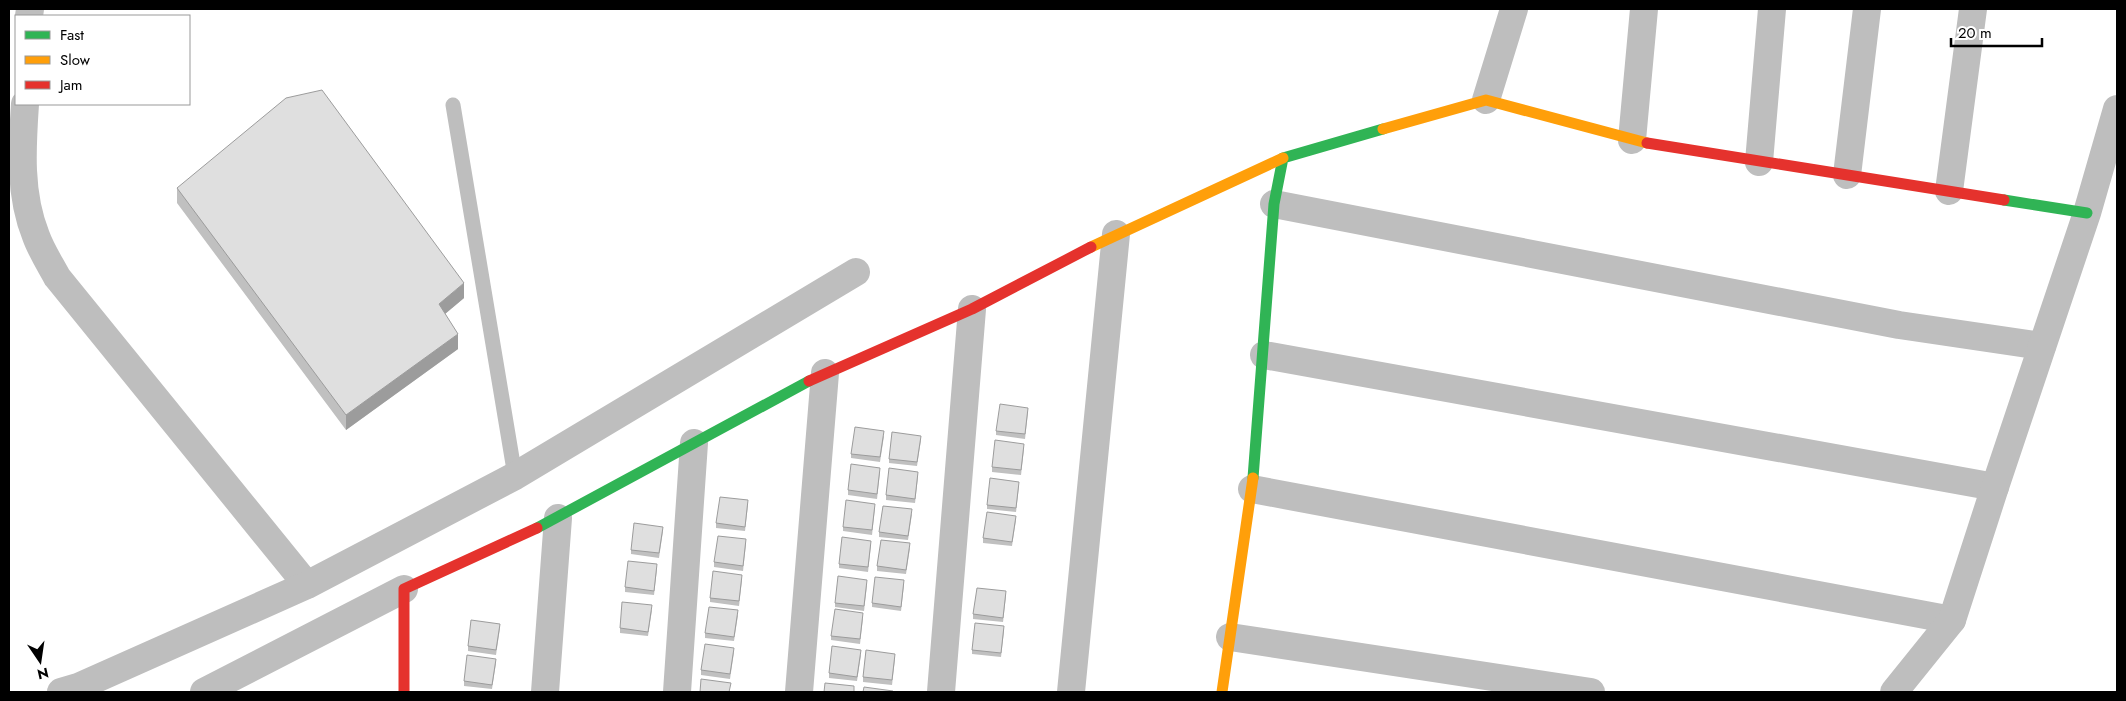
<svg xmlns="http://www.w3.org/2000/svg" width="2126" height="701" viewBox="0 0 2126 701" font-family="Jost,sans-serif">
<rect width="100%" height="100%" fill="#fff"/>
<g fill="none" stroke-linecap="round" stroke-linejoin="round">
<path stroke="#bebebe" stroke-width="15" d="M453 105 515 476"/>
<g stroke="#bebebe" stroke-width="28">
<path d="M29 16 30 9"/>
<path d="M1486 100 1514 9"/>
<path d="M25 104C22 148 19 194 36 236 41 250 50 264 57 277L307 585"/>
<path d="M1632 140 1644 9"/>
<path d="M1759 162 1772 9"/>
<path d="M1847 175 1867 9"/>
<path d="M1949 191 1973 9"/>
<path d="M1274 204 1899 325 2042 346"/>
<path d="M1264 355 1995 487"/>
<path d="M1252 489 1952 620"/>
<path d="M1230 637 1591 692"/>
<path d="M61 692 78 687 307 585 515 476 856 272"/>
<path d="M204 692 404 589"/>
<path d="M545 692 558 518"/>
<path d="M677 692 694 443"/>
<path d="M799 692 825 373"/>
<path d="M941 692 972 309"/>
<path d="M1071 692 1116 234"/>
<path d="M1894 692 1952 620 1995 487 2087 213 2117 109"/>
</g>
<g stroke="#30b455" stroke-width="11">
<path d="M2004 200 2087 213"/>
<path d="M1253 478 1274 204 1283 158 1383 129"/>
<path d="M537 528 809 381"/>
</g>
<g stroke="#ff9f0a" stroke-width="11">
<path d="M1383 129 1486 100 1647 143"/>
<path d="M1091 247 1283 158"/>
<path d="M1222 692 1253 478"/>
</g>
<g stroke="#e5322d" stroke-width="11">
<path d="M1647 143 2004 200"/>
<path d="M809 381 972 309 1091 247"/>
<path d="M404 692V589L537 528"/>
</g>
</g>
<g fill="#c0c0c0">
<path d="M177 188 464 298 445 314 458 349 346 430 177 203Z"/>
<path d="M1028 412 1025 439 996 435V431Z"/>
<path d="M884 436 880 462 851 458V454Z"/>
<path d="M921 440 917 466 889 463V459Z"/>
<path d="M1024 449 1021 475 992 472V467Z"/>
<path d="M880 472 877 499 848 495V490Z"/>
<path d="M918 477 915 503 886 500V495Z"/>
<path d="M1019 486 1016 512 987 509V505Z"/>
<path d="M748 505 745 531 716 528V523Z"/>
<path d="M875 508 872 535 843 531V527Z"/>
<path d="M912 514 908 540 879 537V532Z"/>
<path d="M1016 520 1012 546 983 543V538Z"/>
<path d="M663 531 659 558 631 554V550Z"/>
<path d="M746 544 743 571 714 567V562Z"/>
<path d="M871 545 868 572 839 568V564Z"/>
<path d="M910 548 906 574 877 571V566Z"/>
<path d="M657 569 654 595 625 592V587Z"/>
<path d="M742 580 739 606 710 602V598Z"/>
<path d="M867 585 864 611 835 607V603Z"/>
<path d="M904 585 901 611 872 607V603Z"/>
<path d="M1006 596 1003 622 973 619V614Z"/>
<path d="M652 610 648 636 620 633V628Z"/>
<path d="M738 615 734 641 705 638V633Z"/>
<path d="M863 618 860 644 831 640V636Z"/>
<path d="M500 628 496 655 468 651V646Z"/>
<path d="M1004 631 1001 657 972 654V650Z"/>
<path d="M734 652 730 679 701 675V670Z"/>
<path d="M861 655 857 681 829 678V673Z"/>
<path d="M895 659 892 685 863 682V677Z"/>
<path d="M496 663 492 689 464 686V681Z"/>
</g>
<g fill="#9c9c9c">
<path d="M464 283V298L439 319V304Z"/>
<path d="M458 334V349L346 430V415Z"/>
</g>
<g fill="#dfdfdf" stroke="#9c9c9c">
<path d="M322 90 464 283 439 304 458 334 346 415 177 188 286 98Z"/>
<path d="M1000 404 1028 408 1025 434 996 431Z"/>
<path d="M855 427 884 431 880 457 851 454Z"/>
<path d="M892 432 921 436 917 462 889 459Z"/>
<path d="M995 440 1024 444 1021 470 992 467Z"/>
<path d="M851 464 880 468 877 494 848 490Z"/>
<path d="M889 468 918 472 915 499 886 495Z"/>
<path d="M990 478 1019 482 1016 508 987 505Z"/>
<path d="M720 497 748 500 745 527 716 523Z"/>
<path d="M846 500 875 504 872 530 843 527Z"/>
<path d="M883 506 912 509 908 536 879 532Z"/>
<path d="M987 512 1016 516 1012 542 983 538Z"/>
<path d="M634 523 663 527 659 553 631 550Z"/>
<path d="M718 536 746 539 743 566 714 562Z"/>
<path d="M842 537 871 541 868 567 839 564Z"/>
<path d="M881 540 910 543 906 570 877 566Z"/>
<path d="M628 561 657 564 654 591 625 587Z"/>
<path d="M713 571 742 575 739 601 710 598Z"/>
<path d="M838 576 867 580 864 606 835 603Z"/>
<path d="M875 577 904 580 901 607 872 603Z"/>
<path d="M977 588 1006 591 1003 618 973 614Z"/>
<path d="M622 602 652 605 648 632 620 628Z"/>
<path d="M709 607 738 610 734 637 705 633Z"/>
<path d="M835 609 863 613 860 639 831 636Z"/>
<path d="M471 620 500 624 496 650 468 646Z"/>
<path d="M975 623 1004 626 1001 653 972 650Z"/>
<path d="M705 644 734 648 730 674 701 670Z"/>
<path d="M832 646 861 650 857 677 829 673Z"/>
<path d="M866 650 895 654 892 680 863 677Z"/>
<path d="M467 655 496 659 492 685 464 681Z"/>
<path d="M701 679 731 683 729 692H700Z"/>
<path d="M825 683 854 686V692H824Z"/>
<path d="M864 687 893 691V692H863Z"/>
</g>
<rect width="2126" height="701" fill="none" stroke="#000000" stroke-width="20"/>
<rect x="15" y="15" width="175" height="90" fill="#ffffff" stroke="#999999"/>
<rect x="25" y="31" width="25" height="8" fill="#30b455" stroke="#999999"/>
<text x="60" y="40" font-size="15" fill="#000000">Fast</text>
<rect x="25" y="56" width="25" height="8" fill="#ff9f0a" stroke="#999999"/>
<text x="60" y="65" font-size="15" fill="#000000">Slow</text>
<rect x="25" y="81" width="25" height="8" fill="#e5322d" stroke="#999999"/>
<text x="60" y="90" font-size="15" fill="#000000">Jam</text>
<g transform="translate(40 661) rotate(167)" stroke="#ffffff" stroke-width="4" paint-order="stroke">
<path d="M0-4L9 19L0 12L-9 19Z" fill="#000000"/>
<text y="-8" font-size="14" font-weight="bold" text-anchor="middle" fill="#000000">N</text>
</g>
<path d="M1951 38v8h91v-8" fill="none" stroke="#000000" stroke-width="2.5"/>
<text x="1958" y="38" font-size="15" fill="#000000" stroke="#ffffff" stroke-width="4" paint-order="stroke">20 m</text>
</svg>
